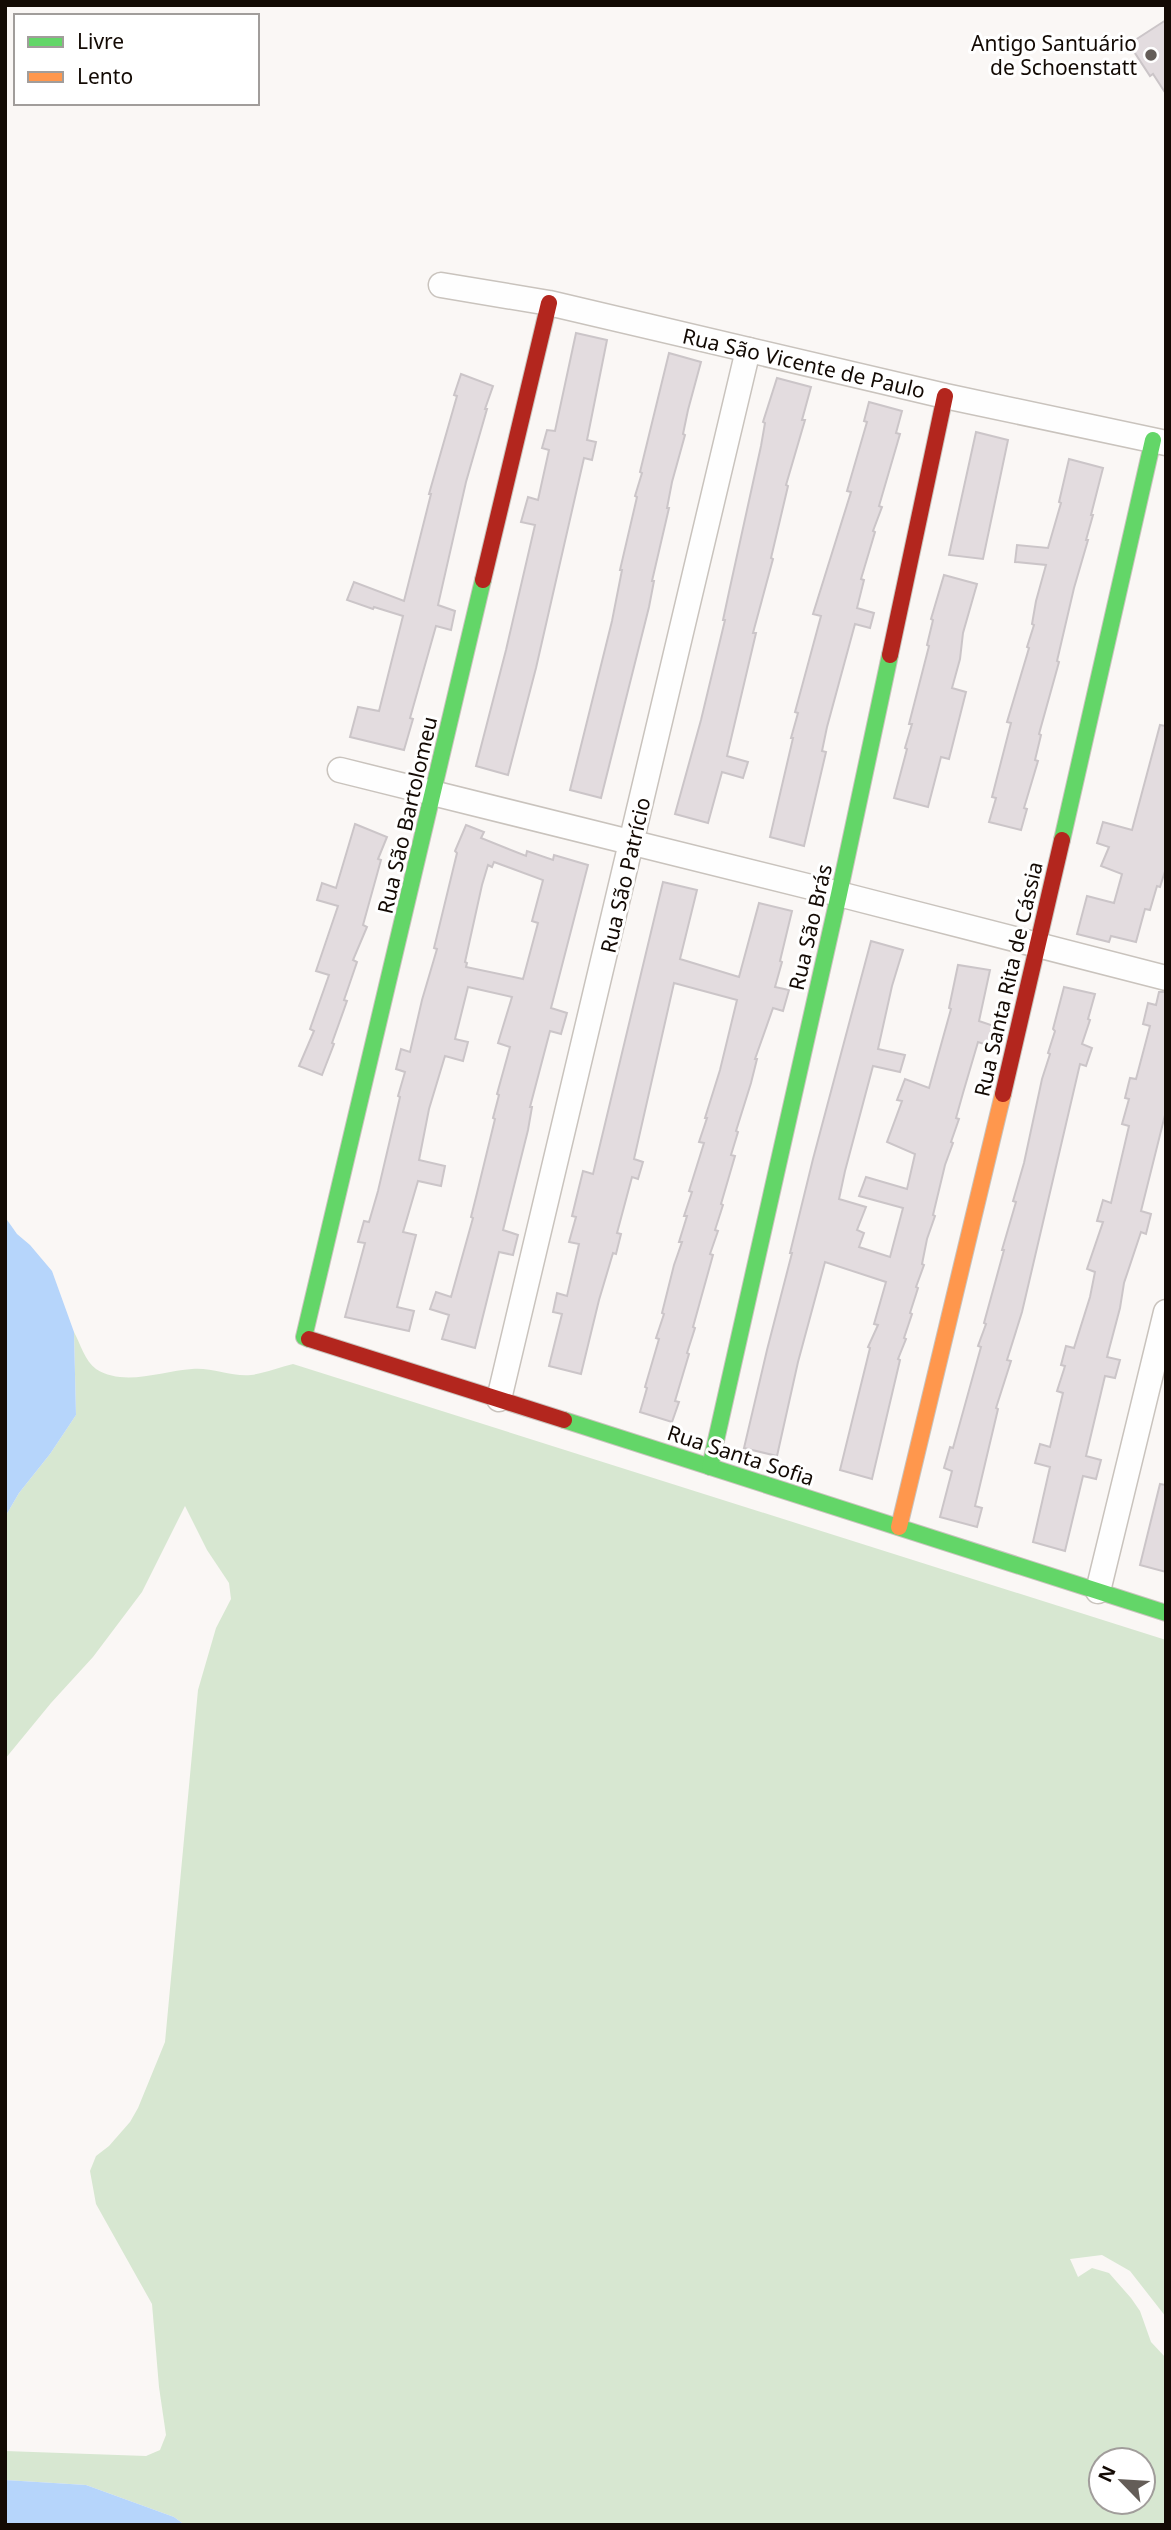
<svg xmlns="http://www.w3.org/2000/svg" width="1171" height="2530" viewBox="0 0 1171 2530" font-family="'Noto Sans',sans-serif">
<rect width="100%" height="100%" fill="#faf7f5"/>
<path fill="#d7e7d1" fill-rule="evenodd" d="M74 1332C80 1343 85 1361 96 1369 124 1387 162 1371 192 1369 211 1367 232 1377 251 1375 265 1373 280 1367 293 1364L1166 1640V2317L1130 2271 1102 2255 1070 2259 1078 2277 1092 2268 1109 2273 1131 2298 1140 2311 1151 2342 1166 2358V2525H185L174 2517 86 2485 5 2480V2451L146 2456 160 2450 166 2435 159 2387 152 2304 96 2204 90 2171 96 2156 109 2146 130 2122 138 2108 165 2042 198 1690 216 1628 231 1599 229 1583 207 1550 185 1506 142 1592 93 1657 51 1703 5 1759V1517L19 1493 50 1454 76 1415ZM1101 2460H1143V2502H1101Z"/>
<g fill="#b6d5fb">
<path d="M5 1217 17 1234 30 1245 52 1271 74 1332 76 1415 50 1454 19 1493 5 1517Z"/>
<path d="M5 2480 86 2485 174 2517 185 2525H5Z"/>
</g>
<g fill="#e3dcdf" stroke="#cbc5c8" stroke-width="2" fill-rule="evenodd">
<path d="M1166 20V94L1153 74 1150 76 1129 44Z"/>
<path d="M576 333 607 340 587 440 596 442 592 460 584 458 536 668 508 775 476 766 506 650 535 525 521 522 528 497 538 500 549 450 542 448 547 430 555 431Z"/>
<path d="M669 353 701 362 688 410 683 434 685 435 672 482 667 508H669L652 581H654L649 607 601 798 570 790 612 621 622 570H620L637 497 635 496 642 473 640 472Z"/>
<path d="M461 374 493 386 485 409H487L466 482 438 605 455 611 451 630 436 626 410 718 413 719 404 750 350 737 358 707 379 711 403 616 374 607 373 609 347 600 354 582 404 601 431 494H429L457 396 454 395Z"/>
<path d="M777 378 811 387 802 420H805L786 485 788 486 771 558 773 559 753 633H756L727 756 748 762 743 778 722 772 708 823 675 814 701 720 725 620H723L729 592 761 446 765 423 763 422Z"/>
<path d="M869 402 902 411 896 433 900 434 879 506 882 507 873 531 875 532 861 579 864 580 857 608 874 613 870 628 855 624 827 727 822 751 826 752 804 846 770 837 793 738H791L798 713 795 712 821 616 813 614 851 492 847 491 867 422 864 421Z"/>
<path d="M976 432 1008 440 983 559 949 555Z"/>
<path d="M1069 459 1103 468 1091 515H1093L1086 540H1088L1074 588 1057 661 1059 662 1039 734 1041 735 1035 760 1038 761 1024 808 1027 809 1021 830 989 822 996 798 992 797 1011 723 1007 722 1029 648 1027 647 1034 625 1032 624 1036 601 1046 565 1015 562 1017 545 1048 548 1061 503 1059 502Z"/>
<path d="M944 575 977 584 963 633 960 659 952 688 966 692 949 759 941 757 928 807 894 798 907 749 905 748 912 724H909L929 646 927 645 933 620 931 619Z"/>
<path d="M1160 725 1166 726V868L1160 887 1157 886 1150 910 1145 909 1136 942 1111 936 1109 942 1077 934 1087 896 1114 903 1122 874 1101 866 1109 847 1097 843 1103 822 1132 830Z"/>
<path d="M355 824 387 837 378 859 381 860 363 925 367 927 353 960 357 962 344 1000 347 1001 332 1043 334 1044 322 1075 299 1066 314 1031 310 1029 329 975 316 971 338 906 317 900 322 883 336 888Z"/>
<path d="M466 825 484 832 481 838 526 856 527 851 553 860 554 855 588 865 551 1008 567 1013 561 1034 550 1031 530 1107H532L528 1130 503 1230 518 1235 513 1255 499 1252 475 1348 442 1339 449 1315 430 1309 436 1292 451 1297 473 1218 471 1217 477 1193 495 1119 493 1118 499 1095 497 1094 510 1047 498 1043 512 997 468 987 455 1039 468 1042 463 1061 445 1056 429 1109 419 1160 445 1166 441 1186 418 1181 403 1232 416 1235 397 1307 414 1311 409 1331 345 1317 365 1243 358 1242 364 1221 369 1222 378 1191 400 1097 398 1096 405 1072 396 1069 401 1049 410 1052 422 1000 437 949 434 948 457 853 455 851ZM494 862 543 880 532 921 538 923 523 979 466 967 467 963 465 962 482 885 488 865 492 867Z"/>
<path d="M663 882 697 890 680 959 739 977 759 903 792 911 780 961 782 962 775 987 789 990 783 1011 773 1008 755 1059H757L751 1083 736 1131 738 1132 731 1155 735 1156 721 1204 723 1205 715 1230 718 1231 710 1254 713 1255 693 1327 695 1328 687 1353 689 1354 675 1401 679 1402 672 1422 640 1412 647 1388 645 1387 659 1339 656 1338 664 1314 662 1313 674 1265 682 1242H679L687 1216H684L692 1192 689 1191 704 1143 699 1142 707 1118H705L720 1070 737 1000 674 983 634 1159 643 1162 638 1179 632 1177 617 1233 621 1234 616 1254 613 1253 599 1300 581 1374 549 1366 562 1314 553 1312 557 1293 567 1296 579 1244 569 1242 576 1217 572 1216 583 1171 593 1174Z"/>
<path d="M871 941 903 950 892 986 878 1049 905 1055 900 1072 873 1066 845 1171 839 1199 866 1207 857 1230 864 1233 859 1247 890 1257 903 1208 859 1196 866 1177 907 1189 915 1154 887 1142 902 1101 897 1100 905 1079 929 1088 951 1009 949 1008 958 965 990 970 979 1021 994 1026 987 1045 978 1042 963 1093 956 1118 959 1119 951 1142 953 1143 945 1165 933 1215 935 1216 927 1239 922 1264 924 1265 916 1287 918 1288 910 1313 912 1314 904 1338 906 1339 898 1359 900 1360 872 1479 840 1470 870 1348 868 1347 878 1325 874 1324 886 1282 825 1262 798 1362 777 1456 744 1448 767 1350 792 1253H790L813 1159Z"/>
<path d="M1064 987 1095 994 1088 1019 1090 1020 1082 1044 1092 1048 1086 1066 1080 1064 1022 1312 1007 1360 1011 1361 996 1408 998 1409 975 1506 982 1508 977 1527 940 1517 952 1471 944 1468 950 1447 953 1448 981 1347 978 1346 986 1324 984 1323 1004 1250H1002L1016 1202 1013 1201 1024 1163 1042 1079 1050 1054 1048 1053 1055 1031 1053 1029Z"/>
<path d="M1159 992H1166V1111L1141 1211 1151 1214 1146 1234 1141 1232 1124 1283 1120 1308 1107 1357 1120 1360 1115 1378 1105 1376 1086 1456 1101 1460 1096 1479 1083 1476 1065 1551 1033 1542 1050 1467 1035 1463 1040 1444 1050 1447 1063 1393 1057 1391 1065 1366 1061 1365 1066 1346 1074 1348 1090 1297 1095 1272 1087 1269 1103 1222 1097 1221 1103 1200 1111 1203 1129 1126 1122 1124 1129 1099 1125 1098 1130 1078 1136 1079 1150 1026 1143 1024 1148 1003 1156 1005Z"/>
<path d="M1160 1484 1166 1485V1572L1140 1565Z"/>
</g>
<g fill="none" stroke-linecap="round" stroke-linejoin="round">
<defs>
<g id="street">
<path d="M441 285 549 303 945 396 1166 443"/>
<path d="M340 770 839 894 1166 978"/>
<path d="M499 1399 748 350"/>
<path d="M1098 1591 1166 1312"/>
</g>
<g id="fast">
<path d="M1062 840 1153 440"/>
<path d="M309 1339 304 1337 483 580"/>
<path d="M564 1420 1166 1613"/>
<path d="M710 1467 839 894 890 655"/>
</g>
<path id="slow" d="M899 1527 1003 1094"/>
<g id="jam">
<path d="M483 580 549 303"/>
<path d="M890 655 945 396"/>
<path d="M1003 1094 1062 840"/>
<path d="M309 1339 564 1420"/>
</g>
</defs>
<use href="#street" stroke="#c9c3bd" stroke-width="27"/>
<use href="#fast" stroke="#c9c3bd" stroke-width="18"/>
<use href="#slow" stroke="#c9c3bd" stroke-width="18"/>
<use href="#jam" stroke="#c9c3bd" stroke-width="18"/>
<use href="#street" stroke="#fefefe" stroke-width="24"/>
<use href="#fast" stroke="#63d668" stroke-width="16"/>
<use href="#slow" stroke="#ff974d" stroke-width="16"/>
<use href="#jam" stroke="#b3261e" stroke-width="16"/>
</g>
<circle fill="#645d58" stroke="#fff" stroke-width="2.5" cx="1151" cy="55" r="7"/>
<g text-anchor="middle" dominant-baseline="central" stroke-width="6" stroke-linejoin="round" paint-order="stroke">
<g font-size="21" fill="#130a04" stroke="#fff" text-anchor="end">
<text x="1137" y="43">Antigo Santuário<tspan x="1137" dy="24">de Schoenstatt</tspan></text>
</g>
<g font-size="21" fill="#130a04" stroke="#fff">
<text transform="translate(804 363) rotate(13)">Rua São Vicente de Paulo</text>
<text transform="translate(407 815) rotate(-77)">Rua São Bartolomeu</text>
<text transform="translate(625 875) rotate(-77)">Rua São Patrício</text>
<text transform="translate(810 927) rotate(-77)">Rua São Brás</text>
<text transform="translate(1008 979) rotate(-77)">Rua Santa Rita de Cássia</text>
<text transform="translate(741 1455) rotate(18)">Rua Santa Sofia</text>
</g>
</g>
<rect width="1171" height="2530" fill="none" stroke="#130a04" stroke-width="14"/>
<rect x="14" y="14" width="245" height="91" fill="#ffffff" stroke="#a19d9b" stroke-width="2"/>
<rect x="28" y="37" width="35" height="10" fill="#63d668" stroke="#a19d9b" stroke-width="2"/>
<text x="77" y="49" font-size="21" fill="#130a04">Livre</text>
<rect x="28" y="72" width="35" height="10" fill="#ff974d" stroke="#a19d9b" stroke-width="2"/>
<text x="77" y="84" font-size="21" fill="#130a04">Lento</text>
<g transform="translate(1122 2481) rotate(295)"><circle r="33" fill="#ffffff" stroke="#a19d9b" stroke-width="2"/>
<path d="M0-5L12 26L0 18L-12 26Z" fill="#645d58"/>
<text y="-10" font-size="19" font-weight="bold" text-anchor="middle" fill="#130a04">N</text>
</g>
</svg>
